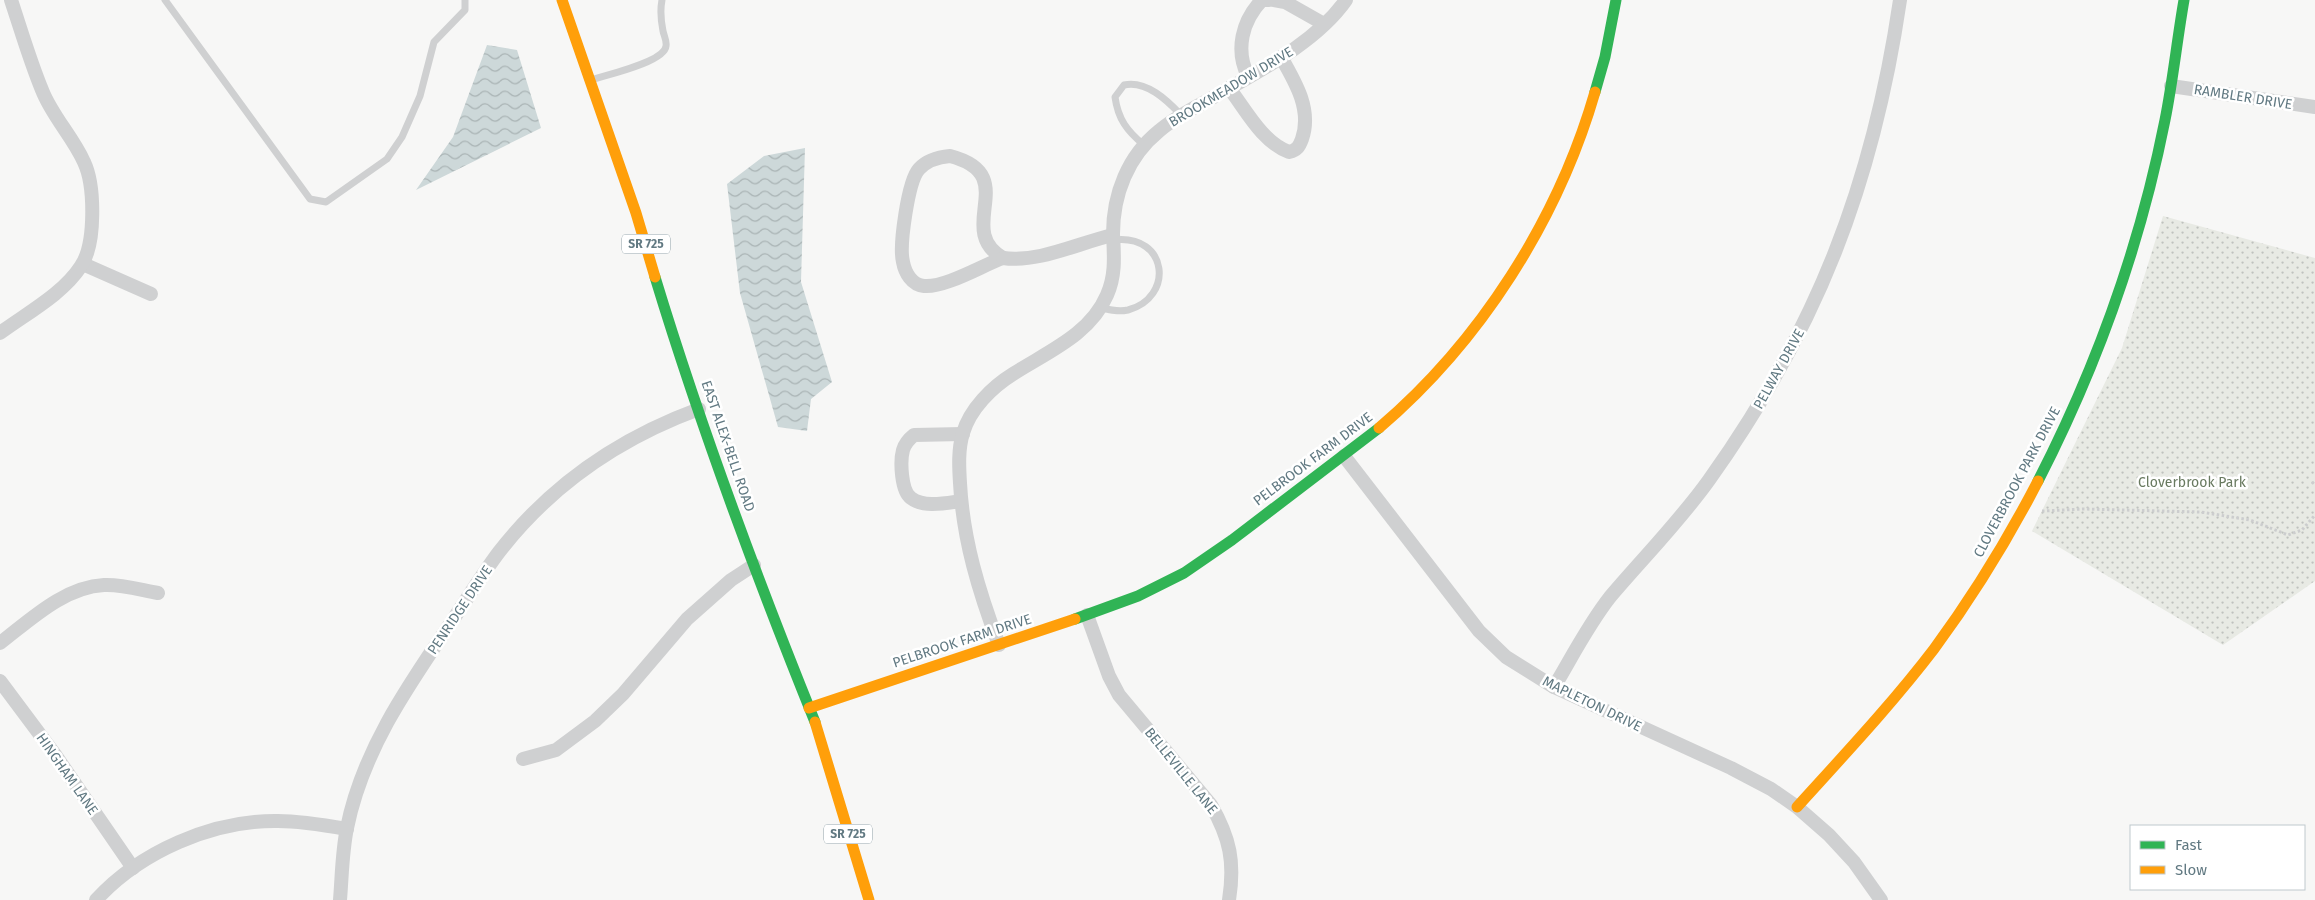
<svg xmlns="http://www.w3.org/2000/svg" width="2315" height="900" viewBox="0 0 2315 900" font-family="'Fira Sans',sans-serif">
<defs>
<pattern id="park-dots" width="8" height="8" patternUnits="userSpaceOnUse" patternTransform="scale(1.25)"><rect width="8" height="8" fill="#e8eae4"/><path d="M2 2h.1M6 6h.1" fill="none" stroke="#bfc2be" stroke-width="1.8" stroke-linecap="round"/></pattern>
<pattern id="water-waves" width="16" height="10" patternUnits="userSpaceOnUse" patternTransform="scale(1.25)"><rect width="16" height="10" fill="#cdd8d9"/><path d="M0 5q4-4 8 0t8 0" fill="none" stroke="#aab4b5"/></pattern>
</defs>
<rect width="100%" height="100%" fill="#f7f7f6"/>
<path fill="url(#park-dots)" d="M2163 216 2315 258V581L2223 645 2032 531 2122 348Z"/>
<g fill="url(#water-waves)">
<path d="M487 45 517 50 541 128 416 190 453 137Z"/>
<path d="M805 148 801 282 832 382 811 399 807 431 778 427 740 293 727 184 764 156Z"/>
</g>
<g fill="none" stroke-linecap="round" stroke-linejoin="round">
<g stroke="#cccdce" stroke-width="3" stroke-dasharray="2.5 2.5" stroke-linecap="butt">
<path d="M2312 482 2315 485"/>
<path d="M2042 511 2084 509 2201 512 2250 520 2288 535 2302 530 2315 515"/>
</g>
<g stroke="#cfd0d1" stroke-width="7">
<path d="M165 0 310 199 326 202 387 159 402 137 420 96 434 42 465 10V0"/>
<path d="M591 80C606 75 665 62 666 46 667 41 664 36 663 31 661 21 660 10 662 0"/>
<path d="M1144 145C1127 131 1118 119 1115 97L1124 85C1146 80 1167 100 1181 115"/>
<path d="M1101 308C1110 310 1118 312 1128 310 1174 298 1169 234 1114 240"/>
</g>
<g stroke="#cfd0d1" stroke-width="14">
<path d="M1274 0 1285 2 1324 24"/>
<path d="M1248 76C1235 50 1242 21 1262 0H1269"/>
<path d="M2171 86 2315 107"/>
<path d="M1229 88C1246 110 1262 142 1289 152 1297 150 1299 147 1302 139 1312 110 1296 83 1281 57"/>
<path d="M950 156C1023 175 953 229 1003 258 983 265 945 288 924 286 912 285 905 273 903 262 899 246 908 181 919 169 927 160 939 157 950 156Z"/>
<path d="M1003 258C1039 263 1078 243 1113 235"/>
<path d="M83 264 151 294"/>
<path d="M0 333C27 313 63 294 81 266 96 244 95 185 84 162 73 137 52 116 42 90 30 61 21 30 11 0"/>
<path d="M1344 456 1479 631 1506 657 1554 687 1731 768 1771 789 1797 807 1829 835 1854 862 1881 900"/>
<path d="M961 501C946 503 924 508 911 498 901 491 900 461 903 450 905 443 909 439 914 435L963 434"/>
<path d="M1087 615 1109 676 1119 695 1211 805C1230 838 1235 862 1229 900"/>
<path d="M0 643C30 620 64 587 104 585 121 584 141 590 158 593"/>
<path d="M999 645C979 592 963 540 960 483 959 467 958 449 963 433 970 409 992 387 1013 374 1047 352 1090 335 1107 295 1116 275 1114 255 1113 234 1113 194 1128 156 1159 131 1175 117 1194 108 1212 98 1257 72 1316 43 1346 0"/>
<path d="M0 681 56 756 133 868"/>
<path d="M1554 687C1572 657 1588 625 1610 597 1643 558 1679 522 1709 480 1817 329 1873 184 1900 0"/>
<path d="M523 759 556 750 595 721 623 694 687 619 731 580 754 565"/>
<path d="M96 900C140 852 212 820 278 821 301 821 324 825 347 829"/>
<path d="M340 900C342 876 342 852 347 828 362 753 405 690 448 627 465 602 481 576 499 552 551 485 620 438 699 409"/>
</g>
<g stroke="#30b455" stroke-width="11">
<path d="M1595 92 1605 57 1616 0"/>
<path d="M655 277C701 428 756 576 815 722"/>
<path d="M2038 481C2096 368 2140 246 2165 120 2173 80 2177 40 2184 0"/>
<path d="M1075 619 1138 596 1184 573 1232 540 1379 428"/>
</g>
<g stroke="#ff9f0a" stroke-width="11">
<path d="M562 0 636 213 655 277"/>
<path d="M1379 428C1480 342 1558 220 1595 92"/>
<path d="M809 708 1075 619"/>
<path d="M815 722 869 900"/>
<path d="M1797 807C1844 755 1892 704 1934 649 1973 596 2008 539 2038 481"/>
</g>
</g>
<g text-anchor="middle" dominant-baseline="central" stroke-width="5" stroke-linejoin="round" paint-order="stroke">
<g fill="#fff" stroke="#90a1a8" stroke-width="1">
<rect x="622" y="234.5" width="48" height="19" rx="4"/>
<rect x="824" y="824.5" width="48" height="19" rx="4"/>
</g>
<g font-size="12" font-weight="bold" fill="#617982">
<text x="646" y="244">SR 725</text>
<text x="848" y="834">SR 725</text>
</g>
<g font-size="14" fill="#617982" stroke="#fff">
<text transform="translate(1231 87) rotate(-31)">BROOKMEADOW DRIVE</text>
<text transform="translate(2243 97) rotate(9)">RAMBLER DRIVE</text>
<text transform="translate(1779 369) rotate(-61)">PELWAY DRIVE</text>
<text transform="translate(728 446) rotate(71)">EAST ALEX-BELL ROAD</text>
<text transform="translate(1313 459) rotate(-37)">PELBROOK FARM DRIVE</text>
<text transform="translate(2017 482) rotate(-62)">CLOVERBROOK PARK DRIVE</text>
<text transform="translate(460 610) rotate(-56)">PENRIDGE DRIVE</text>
<text transform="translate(962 641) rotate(-18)">PELBROOK FARM DRIVE</text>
<text transform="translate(1592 704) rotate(26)">MAPLETON DRIVE</text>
<text transform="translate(1181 771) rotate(51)">BELLEVILLE LANE</text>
<text transform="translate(67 774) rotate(55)">HINGHAM LANE</text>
</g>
<g font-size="14" fill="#697a60" stroke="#fff">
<text x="2192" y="482">Cloverbrook Park</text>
</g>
</g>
<rect x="2130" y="825" width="175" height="65" fill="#ffffff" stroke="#c0c9cd"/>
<rect x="2140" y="841" width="25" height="8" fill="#30b455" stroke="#c0c9cd"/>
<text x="2175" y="850" font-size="15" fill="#617982">Fast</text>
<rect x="2140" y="866" width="25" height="8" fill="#ff9f0a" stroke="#c0c9cd"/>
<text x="2175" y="875" font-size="15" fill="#617982">Slow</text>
</svg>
